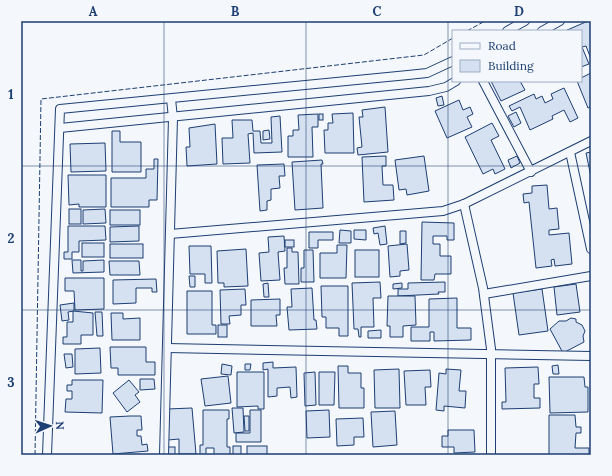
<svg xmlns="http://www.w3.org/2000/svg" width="612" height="476" viewBox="0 0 612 476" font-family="Lora,serif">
<rect width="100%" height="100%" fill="#f4f7fb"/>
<g fill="#d5e0f0" stroke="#1d3f73">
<path d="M588 21H591V59L586 46 582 47 589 64 581 67V31H565Z"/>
<path d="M591 73V107L588 108 577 81H581V78Z"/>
<path d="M491 81H520L525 90 501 101Z"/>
<path d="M564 88 578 118 570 122 564 110 552 116 553 119 530 130 520 107 512 111 509 106 534 94 536 99 542 96 545 103 553 99 551 94Z"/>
<path d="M442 96 444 105 438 106 436 98Z"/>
<path d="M459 100 463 110 470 107 473 114 467 117 472 127 447 138 435 111Z"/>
<path d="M385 107 388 152 358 155 357 148 362 147 359 117H363L362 110Z"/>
<path d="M516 112 521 123 514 127 508 116Z"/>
<path d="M353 113 354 153H325L324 130H328V123H333L332 114Z"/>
<path d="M318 114V127H312L313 157H288V136H293V130H299L298 115Z"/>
<rect x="319" y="114" width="4" height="6"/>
<path d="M280 116 282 152 254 153 253 133 248 134 250 163 223 164 222 138H233L232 120H252L253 131H260L261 143H272L271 117Z"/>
<path d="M492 123 499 136 491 140 505 169 495 174 493 169 483 174 465 137Z"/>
<path d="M215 124 217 164 187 166 186 147H190L189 128Z"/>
<path d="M269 130 270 139 263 140V131Z"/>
<path d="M112 131H120V142H141V172H112Z"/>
<path d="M105 143 106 171 71 172 70 144Z"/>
<path d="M591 152V177L586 153Z"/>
<path d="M386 156V166H382L383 185H393L394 200 364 202 362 157Z"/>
<path d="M424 156 429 191 407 195 406 189 399 190 395 160Z"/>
<path d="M517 156 520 163 511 168 508 160Z"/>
<path d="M154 159H158L157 200H149V207H111V178H146V169H154Z"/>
<path d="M322 160 323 164H321L323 208 295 210 292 162Z"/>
<path d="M284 164 285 176H279L280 188 271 189V200L267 201V210L260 211 257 165Z"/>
<path d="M68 175H106V207H79V204L69 205Z"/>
<path d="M547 185 549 209 557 208 559 229 549 230V235L569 233 572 264 555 266 554 259 551 260 552 266 536 268 529 202 524 203 523 194 532 193V186Z"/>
<rect x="69" y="209" width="12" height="15"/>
<path d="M105 209 106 223 83 224V210Z"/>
<rect x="110" y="210" width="30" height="15"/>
<path d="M422 222 454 223V240H447V236H433V244H440V256H451V274H435L434 280H421Z"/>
<path d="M68 226H105L106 240 79 241V252H72V259H64V252H68Z"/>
<path d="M139 226V241L110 242V227Z"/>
<path d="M385 226 387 244 380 245 378 233 374 234 373 228Z"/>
<path d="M340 230 351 231V243H339Z"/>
<path d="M354 230H366V240L354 239Z"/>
<path d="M400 231H406V243L400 244Z"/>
<path d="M309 232H333V240H318V248H309Z"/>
<path d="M284 236 285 251 278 252 280 280 261 281 259 253 269 252 268 237Z"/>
<rect x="285" y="240" width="9" height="7"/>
<rect x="82" y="243" width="22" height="14"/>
<rect x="110" y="244" width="33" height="14"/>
<path d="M407 244 409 270 400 271V276L390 277 388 246Z"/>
<path d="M337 245H347L346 278H320V253H337Z"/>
<path d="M189 246H211L212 283H205V274H190Z"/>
<path d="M287 248H292V252H298L299 284H285L284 268H287Z"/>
<path d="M246 249 248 286 224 287V283H218L217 251Z"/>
<path d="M304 250H313L314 282H301V268H304Z"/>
<rect x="355" y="250" width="24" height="27"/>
<path d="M72 260H81V271H83V261L104 260V272L73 273Z"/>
<path d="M109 261H139L140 275H110Z"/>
<path d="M189 276H195V287H190Z"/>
<path d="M65 278H104V309L75 310 74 291H65Z"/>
<path d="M156 279 157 292H152V288H136V303L113 304V280Z"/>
<path d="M380 282 381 298H373L374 327H361V337H359L358 329H354L352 283Z"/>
<path d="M445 282V292H438L439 294 398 296V289H408V283Z"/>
<path d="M268 283 269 297H264L263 284Z"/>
<path d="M402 283V288L393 289V284Z"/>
<path d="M576 284 580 312 557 315 554 287Z"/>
<path d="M321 286H348V336H339V328H326V317H322Z"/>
<path d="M312 288 314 320H316L317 329 289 330 287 307H292L291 289Z"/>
<path d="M245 289 246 305H241V315L229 316 230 324H221L220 290Z"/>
<path d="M542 289 548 331 519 335 513 293Z"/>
<path d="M187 291H212V325H216V334H187Z"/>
<path d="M388 296H415L416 325 403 326V337H390V326H387Z"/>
<path d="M457 298V328H471V340L434 341V332H430V341H411V327H429V299Z"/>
<path d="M280 299V315H276L277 326H251V300Z"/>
<path d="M74 303V311L68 312 69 320 62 321 60 305Z"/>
<path d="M73 311 93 313V335H81V344H63V337H67V322H73Z"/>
<path d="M95 312H102L103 336H97Z"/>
<path d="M111 313H123V319L140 318V340H112Z"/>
<path d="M571 318 576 319V322L582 325 585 331 583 336 584 342 563 353 550 329 559 321H566Z"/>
<rect x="218" y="325" width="9" height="12"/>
<path d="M381 330V338H368V331Z"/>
<path d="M110 347H146V362H155V375H118V368H111Z"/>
<path d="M100 348 101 373 75 374V349Z"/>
<path d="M64 354H72L73 367 66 368Z"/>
<path d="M273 362V368L296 367 297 397 291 398 290 387 277 388V396L268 397V369L263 370V363Z"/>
<path d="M222 364 232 366 231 375 221 374Z"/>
<path d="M245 364H251L250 370H245Z"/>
<path d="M558 365 559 374H553L552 366Z"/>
<path d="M338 366H348V373H361V388H364V408H339Z"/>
<path d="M538 367 539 384H534V398H540V408L502 409V402H506L505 368Z"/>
<path d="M399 369 400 408H375L374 370Z"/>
<path d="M446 369 461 370 459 391H466L465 408 444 406V411L436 410 439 373 446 374Z"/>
<path d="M430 370 431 387H425L426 405H406L404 371Z"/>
<path d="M237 372H264V409H258V406L237 407Z"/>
<path d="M315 372 316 405 305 406 304 373Z"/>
<path d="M319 372H335L334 405H319Z"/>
<path d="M228 376 231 403 205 406 201 379Z"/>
<path d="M549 377H584L585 387H588V412L550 413Z"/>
<path d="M140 379H154L155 389 140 390Z"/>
<path d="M72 380H103L102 413 65 412 66 399H72V391H67V385H72Z"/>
<path d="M129 380 139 392 135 395 140 402 127 412 113 393Z"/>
<path d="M192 408 196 454H179V439L168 440 167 409Z"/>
<path d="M232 408H243L244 432 234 433Z"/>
<path d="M203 410H229V419H227V447H230V455H214V448H206V455H200V445H203Z"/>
<path d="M250 410H261V442H236V433H250Z"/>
<path d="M329 410 330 437 307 438 306 411Z"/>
<path d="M395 411 397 445 373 447 371 412Z"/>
<path d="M549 415H575L576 427H581V433H576L575 448H589V455H549Z"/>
<path d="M130 416H141L142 430H137V436H141L142 445 147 444 148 451 113 454 110 417Z"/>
<path d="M244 416H249V431H245Z"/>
<path d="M363 418 364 437H354V445L337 446 336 419Z"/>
<path d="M448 430H474L475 452 454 453V447H442V436H448Z"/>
<rect x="233" y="446" width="8" height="9"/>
<rect x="247" y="446" width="20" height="9"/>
<rect x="168" y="447" width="7" height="8"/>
</g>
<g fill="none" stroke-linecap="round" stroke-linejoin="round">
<defs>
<g id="minor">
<path d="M507 31 525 21"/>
<path d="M542 31 560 21"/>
<path d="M483 81 531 172"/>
<path d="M60 128 429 91 446 87 456 81"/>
<path d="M570 152 591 249"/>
<path d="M464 204 483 288 491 349V455"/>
<path d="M170 234 443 211 464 204 591 141"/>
<path d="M484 294 591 276"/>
<path d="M167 348 591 356"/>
<path d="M47 455 60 109 408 75 427 73 453 61"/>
<path d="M164 455 173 118 171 99"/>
</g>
</defs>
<use href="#minor" stroke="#1d3f73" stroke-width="10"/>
<use href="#minor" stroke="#f4f7fb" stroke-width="8"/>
<g stroke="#1d3f73" stroke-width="1" stroke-dasharray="5 2" stroke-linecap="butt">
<path d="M467 31 485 21"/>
<path d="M35 455 41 99 424 55 453 38"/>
</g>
</g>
<path fill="none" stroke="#1d3f73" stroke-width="1" stroke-opacity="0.55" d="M164 21V455M306 21V455M448 21V455M21 166H591M21 310H591"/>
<rect width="612" height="476" fill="none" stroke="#f4f7fb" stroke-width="44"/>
<rect x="452" y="30" width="130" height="52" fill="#f4f7fb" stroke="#9eadc5"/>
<rect x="460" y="43" width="20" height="6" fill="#f4f7fb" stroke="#9eadc5"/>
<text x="488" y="50" font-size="12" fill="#1d3f73">Road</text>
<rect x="460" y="60" width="20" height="12" fill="#d5e0f0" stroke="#9eadc5"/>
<text x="488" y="70" font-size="12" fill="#1d3f73">Building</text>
<g transform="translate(50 426) rotate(87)" stroke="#f4f7fb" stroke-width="3" paint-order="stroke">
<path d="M0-3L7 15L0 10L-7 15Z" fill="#1d3f73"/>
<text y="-6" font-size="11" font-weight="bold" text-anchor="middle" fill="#1d3f73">N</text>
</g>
<rect x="22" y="22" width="568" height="432" fill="none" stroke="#1d3f73" stroke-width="1.5"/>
<g font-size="13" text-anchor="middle" font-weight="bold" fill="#1d3f73">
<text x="93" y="16">A</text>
<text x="235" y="16">B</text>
<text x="377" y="16">C</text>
<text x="519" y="16">D</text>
<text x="11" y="99">1</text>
<text x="11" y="243">2</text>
<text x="11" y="387">3</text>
</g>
</svg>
